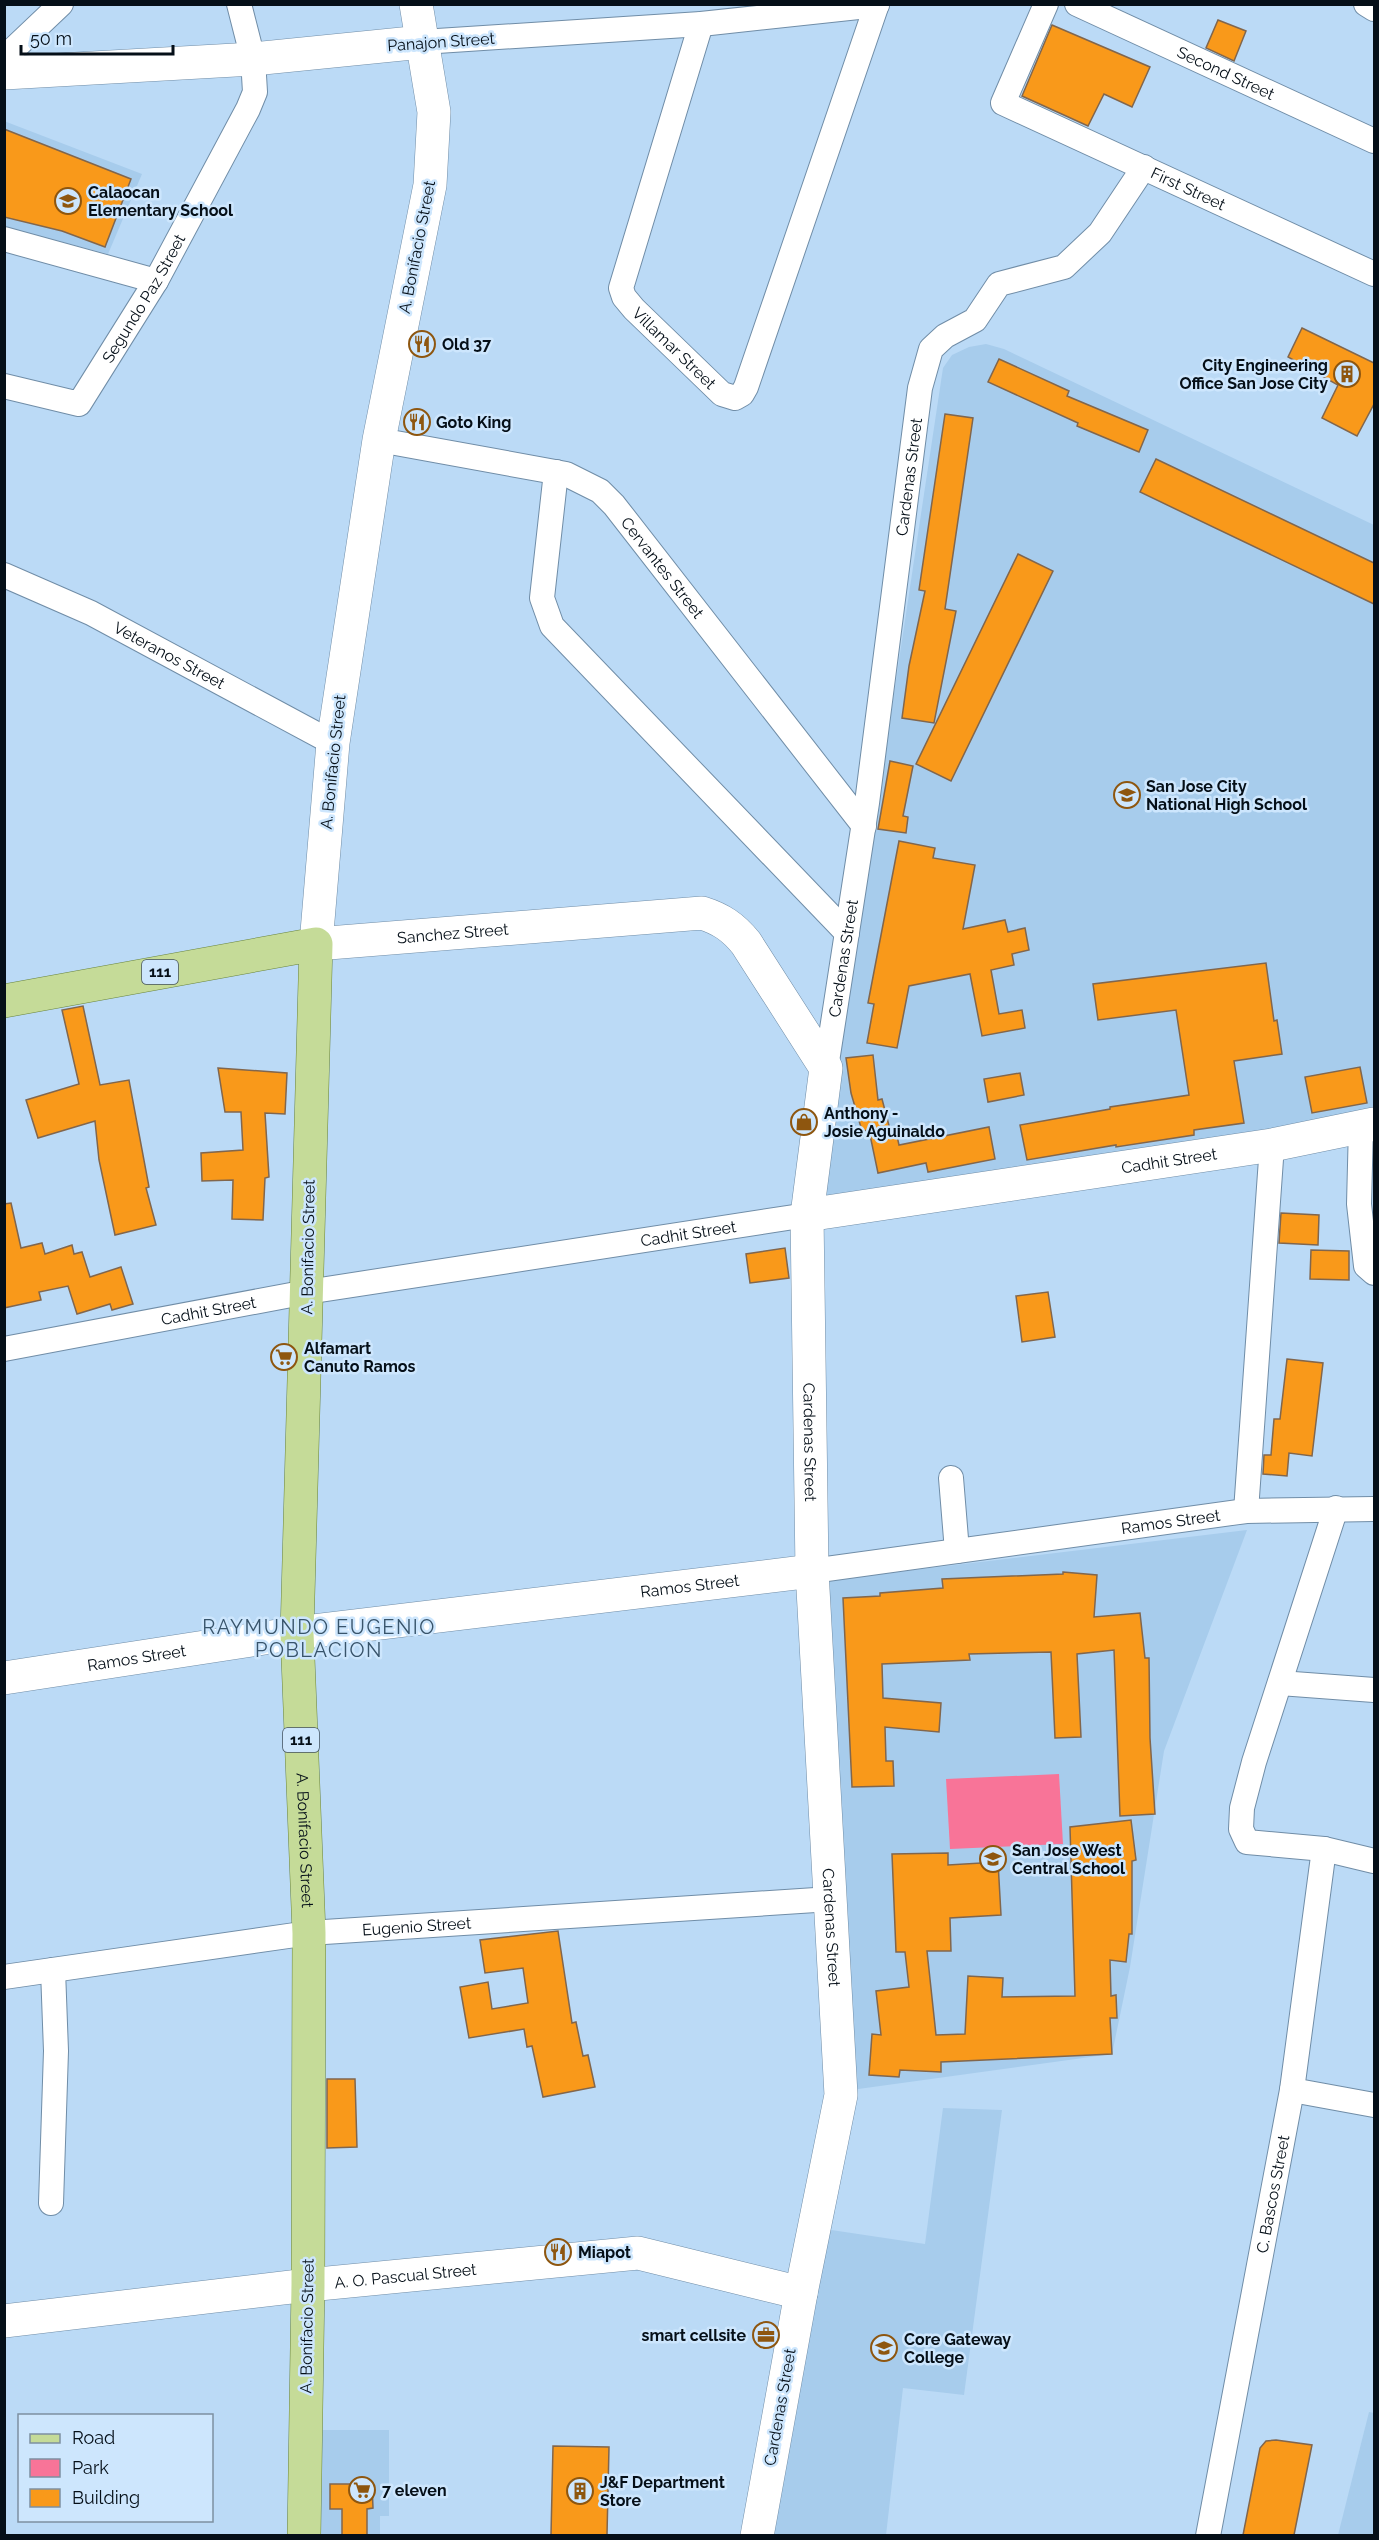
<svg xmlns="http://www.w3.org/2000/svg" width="1379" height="2540" viewBox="0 0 1379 2540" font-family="Raleway,sans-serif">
<rect width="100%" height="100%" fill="#bbdaf6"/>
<g fill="#a7ccec">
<path d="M4 121 142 174 108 254 5 227Z"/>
<path d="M986 344 1004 349 1374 525V1126L817 1205 943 368 952 355 969 347Z"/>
<path d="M1247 1530 1164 1751 1130 1967 1112 2054 851 2090 822 1581Z"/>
<path d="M943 2108 1002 2110 964 2395 903 2388 886 2535 771 2536 818 2228 925 2244Z"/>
<path d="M1369 2412 1374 2413V2535H1338Z"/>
<path d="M320 2430H389V2516H380V2535H320Z"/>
</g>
<path fill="#f87498" d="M1059 1774 1063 1844 950 1849 946 1779Z"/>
<g fill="#f9991a" stroke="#81664d" stroke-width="1.5">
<path d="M1218 20 1246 31 1234 61 1206 48Z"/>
<path d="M1052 25 1150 67 1132 107 1104 94 1088 126 1022 96Z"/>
<path d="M4 129 131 179 105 247 62 231 4 217Z"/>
<path d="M1302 328 1374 363V404L1357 436 1322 418 1338 385 1288 357Z"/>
<path d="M999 359 1069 391 1067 396 1148 430 1139 452 1077 426 1078 423 988 382Z"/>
<path d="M945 414 973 418 945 609 956 611 934 723 902 718 909 666 925 591 919 590Z"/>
<path d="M1156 459 1374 563V604L1140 492Z"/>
<path d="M1018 554 1053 571 951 781 916 764Z"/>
<path d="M890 761 913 766 903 816 908 817 906 833 878 829Z"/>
<path d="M899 841 935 848 933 858 975 865 963 929 1005 920 1008 932 1025 928 1029 950 1012 954 1014 965 991 970 999 1014 1022 1010 1025 1028 982 1036 970 974 909 986 897 1048 867 1043 874 1004 868 1003Z"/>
<path d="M1266 963 1274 1021 1277 1020 1282 1054 1234 1061 1244 1123 1194 1130V1135L1116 1147V1145L1027 1160 1020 1125 1110 1109V1107L1189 1095 1176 1010 1098 1020 1093 984Z"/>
<path d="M83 1006 100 1085 129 1080 149 1187 146 1188 156 1225 115 1235 99 1160 95 1121 38 1138 26 1100 79 1084 62 1010Z"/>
<path d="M873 1055 878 1100 882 1099 892 1137 897 1136 899 1145 989 1127 995 1159 928 1172 926 1163 878 1173 869 1130 862 1131 851 1093 846 1058Z"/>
<path d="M1360 1067 1367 1103 1312 1113 1305 1077Z"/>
<path d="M218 1068 287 1073 285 1114 265 1113 269 1177 265 1178 263 1220 232 1219 233 1180 202 1181 201 1153 243 1150 241 1112H225Z"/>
<path d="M1020 1073 1024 1095 988 1102 984 1079Z"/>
<path d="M11 1203 21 1248 42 1243 45 1254 72 1245 74 1254 82 1252 90 1277 121 1267 133 1304 112 1310 110 1304 77 1314 68 1286 39 1292 41 1300 4 1308V1204Z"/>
<path d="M1281 1213 1319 1215 1318 1245 1279 1243Z"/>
<path d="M785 1248 789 1278 750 1283 746 1254Z"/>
<path d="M1311 1250 1349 1251V1280L1310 1279Z"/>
<path d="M1048 1292 1055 1337 1022 1342 1016 1296Z"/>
<path d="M1287 1359 1323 1363 1312 1456 1289 1453 1287 1476 1263 1474 1264 1455H1271L1274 1419H1280Z"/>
<path d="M1063 1572 1097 1575 1094 1617 1140 1613 1145 1658H1149L1150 1738 1155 1814 1120 1816 1114 1650 1077 1654 1081 1737 1055 1738 1051 1652 969 1654 970 1660 882 1664 883 1698 941 1703 939 1732 885 1727 886 1761H893L894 1786 852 1787 843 1598 880 1596V1593L943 1588 942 1579 1063 1574Z"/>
<path d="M1131 1820 1136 1860 1132 1861V1934H1129L1126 1962 1110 1960 1111 1996 1116 1995 1117 2018H1110L1112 2054 941 2062V2072L900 2070 899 2077 869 2075 872 2034 881 2035 876 1991 909 1987 905 1952H896L892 1854 948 1853V1865L998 1862 1001 1915 950 1918 951 1951H927L936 2035 965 2034 968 1976 1003 1978 1002 1997 1075 1996 1070 1827Z"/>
<path d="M558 1931 572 2023 576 2022 583 2056 588 2055 595 2087 543 2097 532 2046 527 2047 524 2029 469 2038 460 1987 488 1982 492 2009 528 2003 523 1968 485 1973 480 1940Z"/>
<path d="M327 2079H355L357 2147 327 2148Z"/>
<path d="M1276 2440 1312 2445 1294 2535H1243L1260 2448 1266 2441Z"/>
<path d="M553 2446 609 2447 607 2535H551Z"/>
<path d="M330 2484H372L373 2508 367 2509V2535H342V2509H330Z"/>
</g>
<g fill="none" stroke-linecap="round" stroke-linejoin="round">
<defs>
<g id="street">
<path id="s1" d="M1046 4 1003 103 1374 274"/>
<path id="s2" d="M1077 4 1374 141"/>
<path d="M1366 4 1374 9"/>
<path id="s3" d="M701 24 621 288 624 297 634 309 722 394 735 398 742 394 746 387 877 4"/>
<path d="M422 42 701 24 877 5"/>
<path d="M4 58 61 4"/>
<path d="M4 239 156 281"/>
<path id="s4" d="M4 386 79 404 156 281 248 109 255 92 253 59 239 4"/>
<path id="s5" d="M379 440 566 474 600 491 614 505 864 826"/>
<path d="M556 472 542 598 552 626 847 933"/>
<path id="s6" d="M4 575 91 613 333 743"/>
<path id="s7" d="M826 1068 867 803 920 388 931 349 945 336 975 320 999 284 1064 267 1100 233 1144 167"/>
<path d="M1361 1126 1359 1204 1366 1266 1374 1273"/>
<path id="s8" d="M4 1349 307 1292 807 1215"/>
<path d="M951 1478 957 1551"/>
<path d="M1336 1508 1254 1762 1242 1808 1241 1829 1247 1842 1324 1849 1374 1861"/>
<path d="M1246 1511 1272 1145"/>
<path id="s9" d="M812 1571 1246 1511 1374 1509"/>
<path d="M1280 1683 1374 1690"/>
<path id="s10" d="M4 1977 309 1933 831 1899"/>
<path d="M1292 2090 1374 2105"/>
<path d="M51 2203 56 2051 53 1970"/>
<path id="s11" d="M1208 2536 1292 2090 1324 1849"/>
</g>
<g id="secondary">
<path id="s12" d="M416 4 434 112 430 185 379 440 333 743 316 944 702 913C721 919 733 927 746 943L826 1068 807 1215 812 1571 841 2095 801 2293 757 2536"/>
<path d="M4 73 253 59 422 42"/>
<path id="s13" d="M807 1215 1272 1145 1374 1124"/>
<path id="s14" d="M4 1678 297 1633 812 1571"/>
<path id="s15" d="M4 2321 308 2285 638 2253 801 2293"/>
</g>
<g id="primary">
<path id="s16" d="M4 1001 316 944 297 1633 309 1933 308 2285 304 2536"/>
</g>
</defs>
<use href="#street" stroke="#708da7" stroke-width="26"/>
<use href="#secondary" stroke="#708da7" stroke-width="34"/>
<use href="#primary" stroke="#69843e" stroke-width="34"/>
<use href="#street" stroke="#fff" stroke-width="24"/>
<use href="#secondary" stroke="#fff" stroke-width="33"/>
<use href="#primary" stroke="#c5db98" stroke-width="33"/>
</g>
<defs>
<symbol id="school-ring" viewBox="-11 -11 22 22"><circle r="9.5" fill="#cde6fd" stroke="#8e560f" stroke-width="1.5"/><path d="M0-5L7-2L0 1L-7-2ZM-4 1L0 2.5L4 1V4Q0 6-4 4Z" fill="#8e560f"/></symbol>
<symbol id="restaurant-ring" viewBox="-11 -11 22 22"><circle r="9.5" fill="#cde6fd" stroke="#8e560f" stroke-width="1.5"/><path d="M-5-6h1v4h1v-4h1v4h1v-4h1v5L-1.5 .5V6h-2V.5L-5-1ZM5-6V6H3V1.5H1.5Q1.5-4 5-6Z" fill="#8e560f"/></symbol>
<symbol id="building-ring" viewBox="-11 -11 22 22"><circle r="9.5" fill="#cde6fd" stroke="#8e560f" stroke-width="1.5"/><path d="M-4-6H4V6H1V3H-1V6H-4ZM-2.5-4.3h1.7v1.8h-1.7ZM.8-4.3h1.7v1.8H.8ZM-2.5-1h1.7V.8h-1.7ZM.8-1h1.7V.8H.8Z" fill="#8e560f"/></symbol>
<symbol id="shop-ring" viewBox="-11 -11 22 22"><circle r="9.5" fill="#cde6fd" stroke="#8e560f" stroke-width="1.5"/><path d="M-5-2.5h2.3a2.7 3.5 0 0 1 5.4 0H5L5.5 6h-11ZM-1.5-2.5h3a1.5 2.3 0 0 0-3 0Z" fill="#8e560f"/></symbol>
<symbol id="supermarket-ring" viewBox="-11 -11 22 22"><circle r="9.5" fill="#cde6fd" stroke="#8e560f" stroke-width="1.5"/><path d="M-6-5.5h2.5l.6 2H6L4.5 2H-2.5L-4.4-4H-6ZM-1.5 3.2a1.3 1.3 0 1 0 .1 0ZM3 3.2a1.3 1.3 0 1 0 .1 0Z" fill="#8e560f"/></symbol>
<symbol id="office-ring" viewBox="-11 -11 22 22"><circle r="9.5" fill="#cde6fd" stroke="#8e560f" stroke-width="1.5"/><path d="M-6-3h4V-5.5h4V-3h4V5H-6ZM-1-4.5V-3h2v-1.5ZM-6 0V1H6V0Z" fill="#8e560f"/></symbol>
<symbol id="university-ring" viewBox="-11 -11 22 22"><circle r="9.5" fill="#cde6fd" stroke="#8e560f" stroke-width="1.5"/><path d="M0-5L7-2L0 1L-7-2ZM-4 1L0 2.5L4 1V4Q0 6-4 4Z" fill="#8e560f"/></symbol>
</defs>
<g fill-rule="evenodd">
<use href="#school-ring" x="53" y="186" width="30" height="30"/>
<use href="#restaurant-ring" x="407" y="329" width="30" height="30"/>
<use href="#building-ring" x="1332" y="359" width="30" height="30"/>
<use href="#restaurant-ring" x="402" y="407" width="30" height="30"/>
<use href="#school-ring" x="1112" y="780" width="30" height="30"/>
<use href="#shop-ring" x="789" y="1107" width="30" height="30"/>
<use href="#supermarket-ring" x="269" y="1342" width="30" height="30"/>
<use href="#school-ring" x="978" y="1844" width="30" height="30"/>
<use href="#restaurant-ring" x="543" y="2237" width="30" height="30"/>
<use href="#office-ring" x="751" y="2320" width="30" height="30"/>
<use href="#university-ring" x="869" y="2333" width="30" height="30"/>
<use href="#supermarket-ring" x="347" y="2475" width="30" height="30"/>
<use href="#building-ring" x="565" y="2476" width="30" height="30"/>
</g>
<g text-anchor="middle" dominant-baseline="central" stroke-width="5" stroke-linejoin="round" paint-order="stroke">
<g fill="#cde6fd" stroke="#41505d" stroke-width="1.5">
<rect x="142" y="960" width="36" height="24" rx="4.5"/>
<rect x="283" y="1728" width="36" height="24" rx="4.5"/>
</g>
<g font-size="15" font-weight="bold" fill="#050f18">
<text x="160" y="972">111</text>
<text x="301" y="1740">111</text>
</g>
<g font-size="16" fill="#050f18" stroke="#cde6fd">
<text transform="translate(441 42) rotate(-4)">Panajon Street</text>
<text stroke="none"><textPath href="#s2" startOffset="164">Second Street</textPath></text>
<text stroke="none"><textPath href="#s1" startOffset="312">First Street</textPath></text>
<text transform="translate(417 247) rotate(-79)">A. Bonifacio Street</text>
<text stroke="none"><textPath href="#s4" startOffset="201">Segundo Paz Street</textPath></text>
<text stroke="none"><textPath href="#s3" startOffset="357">Villamar Street</textPath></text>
<text stroke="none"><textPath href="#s7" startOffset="597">Cardenas Street</textPath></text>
<text stroke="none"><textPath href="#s5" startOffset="327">Cervantes Street</textPath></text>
<text stroke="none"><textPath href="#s6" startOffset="184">Veteranos Street</textPath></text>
<text transform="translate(333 762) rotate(-84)">A. Bonifacio Street</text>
<text stroke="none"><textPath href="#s12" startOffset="1088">Sanchez Street</textPath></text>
<text stroke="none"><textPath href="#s7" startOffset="111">Cardenas Street</textPath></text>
<text stroke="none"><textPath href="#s13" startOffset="366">Cadhit Street</textPath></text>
<text stroke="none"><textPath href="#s8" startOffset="694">Cadhit Street</textPath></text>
<text transform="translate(308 1247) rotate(-89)">A. Bonifacio Street</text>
<text stroke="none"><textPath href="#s8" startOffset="208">Cadhit Street</textPath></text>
<text stroke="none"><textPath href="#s12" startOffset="1916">Cardenas Street</textPath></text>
<text stroke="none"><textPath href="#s9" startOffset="362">Ramos Street</textPath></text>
<text stroke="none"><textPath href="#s14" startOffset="692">Ramos Street</textPath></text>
<text stroke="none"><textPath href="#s14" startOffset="134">Ramos Street</textPath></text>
<text stroke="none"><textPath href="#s16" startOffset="1214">A. Bonifacio Street</textPath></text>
<text stroke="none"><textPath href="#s10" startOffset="416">Eugenio Street</textPath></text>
<text stroke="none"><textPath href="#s12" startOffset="2402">Cardenas Street</textPath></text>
<text stroke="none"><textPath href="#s11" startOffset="348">C. Bascos Street</textPath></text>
<text stroke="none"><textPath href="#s15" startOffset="404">A. O. Pascual Street</textPath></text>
<text transform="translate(307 2326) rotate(-89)">A. Bonifacio Street</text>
<text transform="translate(780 2407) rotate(-80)">Cardenas Street</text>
</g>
<g font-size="16" font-weight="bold" fill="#050f18" stroke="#cde6fd" text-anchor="start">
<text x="88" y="192">Calaocan<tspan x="88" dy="18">Elementary School</tspan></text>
<text x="442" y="344">Old 37</text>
<text x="1328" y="365" text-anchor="end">City Engineering<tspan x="1328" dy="18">Office San Jose City</tspan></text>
<text x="436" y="422">Goto King</text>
<text x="1146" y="786">San Jose City<tspan x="1146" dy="18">National High School</tspan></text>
<text x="824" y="1113">Anthony -<tspan x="824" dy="18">Josie Aguinaldo</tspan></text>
<text x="304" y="1348">Alfamart<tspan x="304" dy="18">Canuto Ramos</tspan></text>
<text x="1012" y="1850">San Jose West<tspan x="1012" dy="18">Central School</tspan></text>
<text x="578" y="2252">Miapot</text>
<text x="746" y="2335" text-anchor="end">smart cellsite</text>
<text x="904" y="2339">Core Gateway<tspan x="904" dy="18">College</tspan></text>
<text x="600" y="2482">J&amp;F Department<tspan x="600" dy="18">Store</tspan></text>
<text x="382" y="2490">7 eleven</text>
</g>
<g font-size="20" letter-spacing="1.5" fill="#38546b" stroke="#cde6fd">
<text x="319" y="1627">RAYMUNDO EUGENIO<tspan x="319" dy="23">POBLACION</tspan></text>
</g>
</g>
<rect width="1379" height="2540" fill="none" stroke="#050f18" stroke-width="12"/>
<rect x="18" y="2414" width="195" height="108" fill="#cde6fd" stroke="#7d90a1" stroke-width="1.5"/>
<rect x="30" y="2434" width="30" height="9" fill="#c5db98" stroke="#7d90a1" stroke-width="1.5"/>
<text x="72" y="2444" font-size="18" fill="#050f18">Road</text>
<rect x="30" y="2459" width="30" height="18" fill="#f87498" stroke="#7d90a1" stroke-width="1.5"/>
<text x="72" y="2474" font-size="18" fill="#050f18">Park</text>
<rect x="30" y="2489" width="30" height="18" fill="#f9991a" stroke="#7d90a1" stroke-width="1.5"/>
<text x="72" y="2504" font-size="18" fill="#050f18">Building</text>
<path d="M21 45v9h152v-9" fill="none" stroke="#050f18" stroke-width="3"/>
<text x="30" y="45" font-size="18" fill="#050f18" stroke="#cde6fd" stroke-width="4.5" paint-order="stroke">50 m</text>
</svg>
